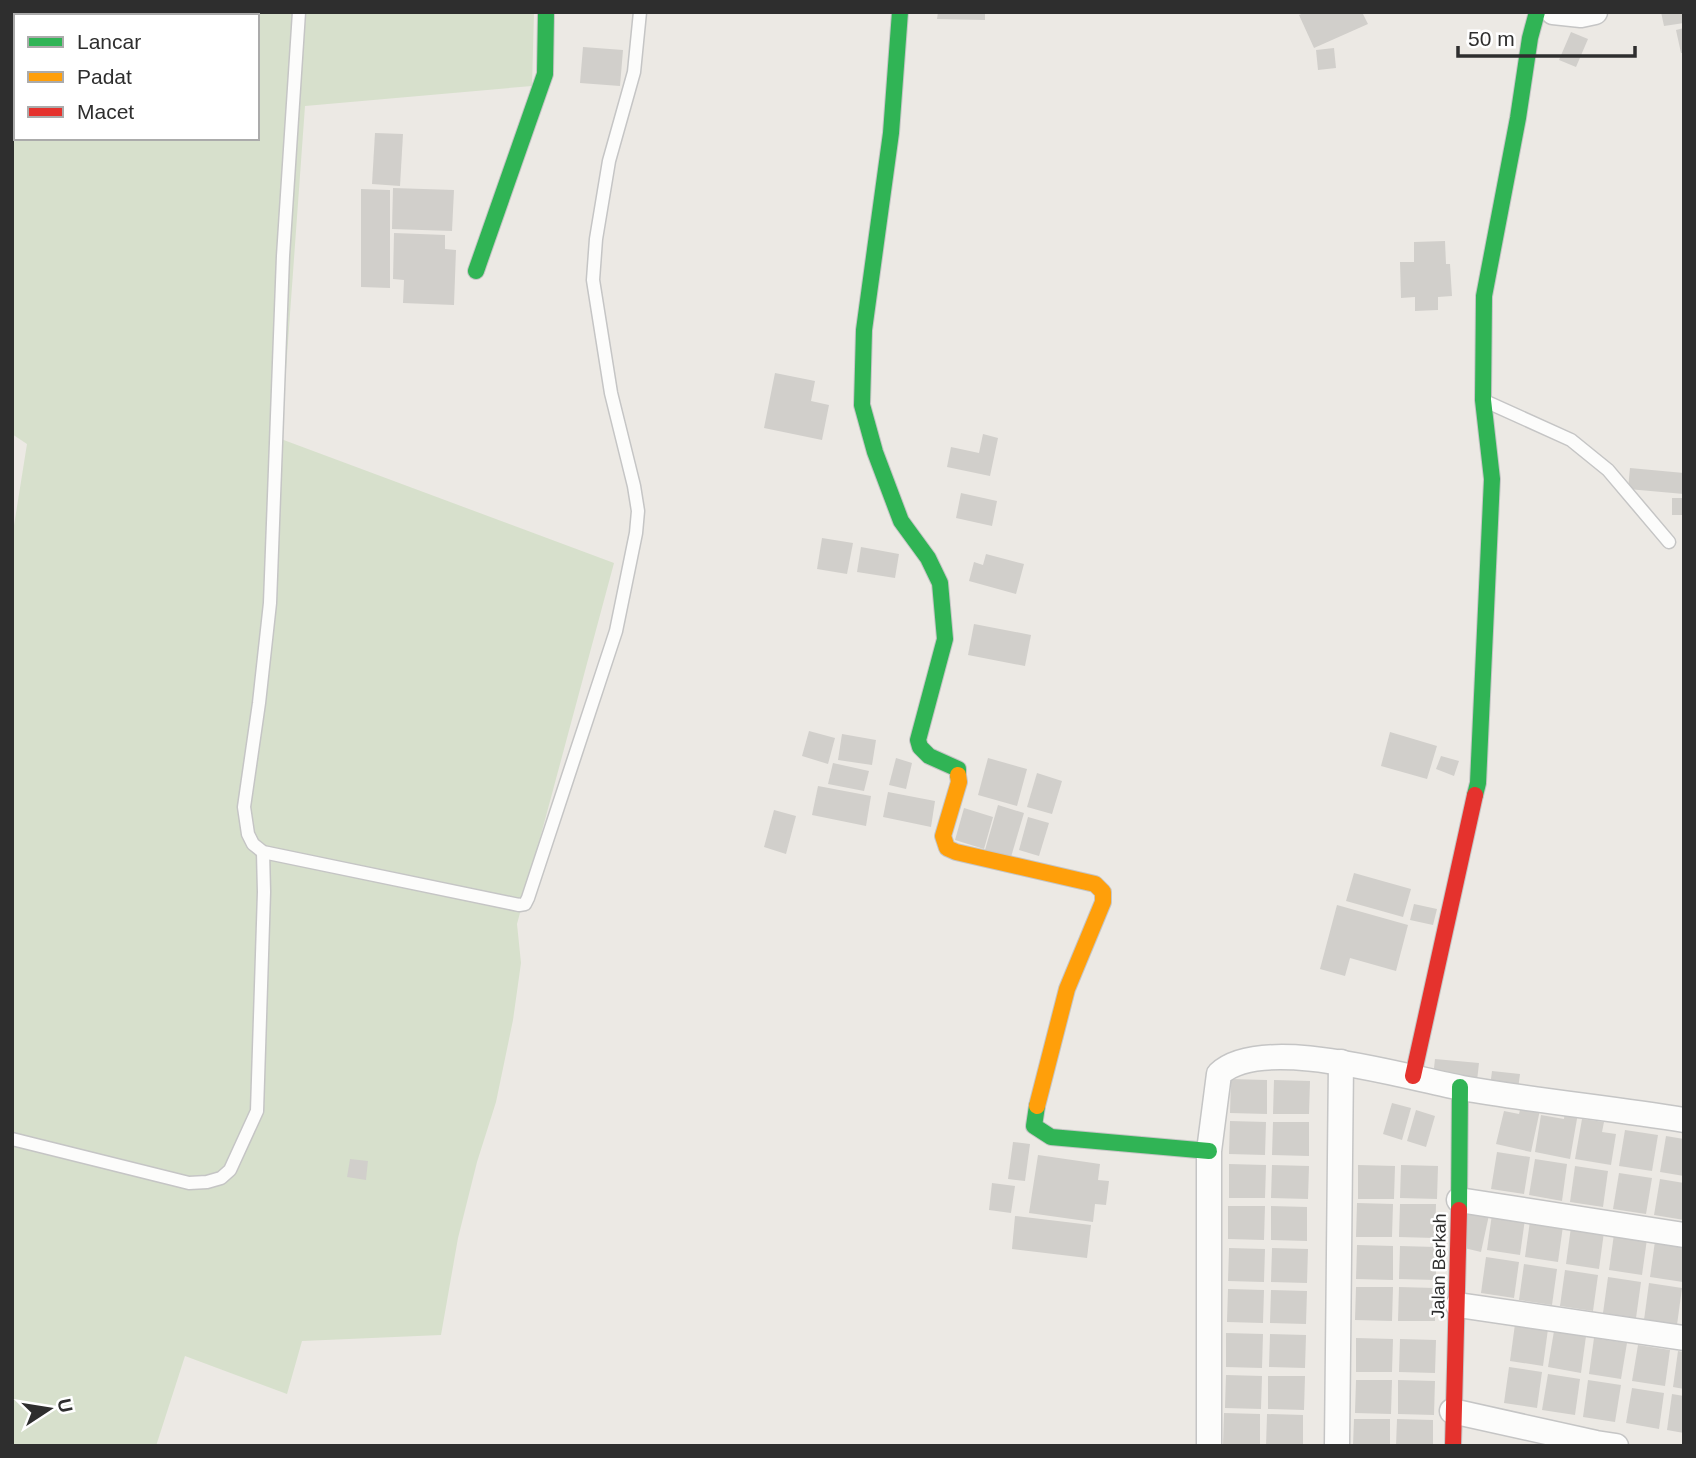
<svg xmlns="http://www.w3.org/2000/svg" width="1696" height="1458" viewBox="0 0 1696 1458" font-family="Helvetica,sans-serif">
<rect width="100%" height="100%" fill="#ece9e4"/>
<path fill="#d7e0cc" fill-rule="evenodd" d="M12 12H534L532 86 305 106 281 439 614 563 517 924 521 963 513 1020 496 1102 477 1162 458 1238 441 1335 302 1341 287 1394 185 1356 156 1446H12V538L27 444 12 434ZM16 16H257V138H16Z"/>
<g fill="#d1cfcb">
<path d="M938 12H985V20L937 19Z"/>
<path d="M1306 12H1362L1368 24 1314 48 1299 15Z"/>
<path d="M1661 12H1684V23L1664 26Z"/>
<path d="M1684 28V53H1681L1676 30Z"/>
<path d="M1571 32 1588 39 1576 67 1559 60Z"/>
<path d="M583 47 623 50 620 86 580 83Z"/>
<path d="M1334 48 1336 68 1318 70 1316 50Z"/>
<path d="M375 133 403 134 400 186 372 184Z"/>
<path d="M393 188 454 190 452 231 392 229Z"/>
<path d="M361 189 390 190V288L361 287Z"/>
<path d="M394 233 445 235V249L456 250 454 305 403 303 404 280 393 279Z"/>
<path d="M1445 241 1446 264H1450L1452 296 1438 297V310L1415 311V297L1401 298 1400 262H1414V242Z"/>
<path d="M775 373 815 381 811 401 829 405 822 440 764 428Z"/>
<path d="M983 434 998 438 990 476 947 467 951 447 979 453Z"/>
<path d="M1630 468 1684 473V494L1628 489Z"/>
<path d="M961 493 997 501 992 526 956 518Z"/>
<rect x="1672" y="498" width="12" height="17"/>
<path d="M822 538 853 543 847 574 817 569Z"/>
<path d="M861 547 899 554 895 578 857 572Z"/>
<path d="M986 554 1024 564 1016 594 969 581 974 562 983 565Z"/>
<path d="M974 624 1031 635 1025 666 968 655Z"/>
<path d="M809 731 835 738 828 764 802 756Z"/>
<path d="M1390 732 1437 746 1427 779 1381 766Z"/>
<path d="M842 734 876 740 872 765 838 760Z"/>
<path d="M1441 756 1459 761 1454 776 1436 769Z"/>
<path d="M896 758 912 763 906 789 889 785Z"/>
<path d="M988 758 1027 769 1017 806 978 795Z"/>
<path d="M833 763 869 771 864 791 828 784Z"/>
<path d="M1037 773 1062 781 1052 814 1027 807Z"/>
<path d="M818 786 871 796 866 826 812 815Z"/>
<path d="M888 792 935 801 931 827 883 817Z"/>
<path d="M998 805 1024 813 1011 857 985 850Z"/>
<path d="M964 808 993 817 984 849 955 840Z"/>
<path d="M774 810 796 816 786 854 764 847Z"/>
<path d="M1028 817 1049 823 1039 856 1019 850Z"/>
<path d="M1354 873 1411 889 1403 917 1346 901Z"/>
<path d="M1414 904 1437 909 1433 925 1410 920Z"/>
<path d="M1337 905 1408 925 1396 971 1350 958 1345 976 1320 969Z"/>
<path d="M1435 1059 1479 1063 1477 1081 1433 1077Z"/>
<path d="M1492 1071 1520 1074 1518 1089 1490 1087Z"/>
<path d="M1231 1079 1267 1080V1114L1230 1113Z"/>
<path d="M1274 1080 1310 1081 1309 1114H1273Z"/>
<path d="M1392 1103 1411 1108 1402 1140 1383 1134Z"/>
<path d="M1521 1106 1540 1110 1531 1152 1496 1144 1504 1111 1519 1114Z"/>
<path d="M1416 1110 1435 1116 1426 1147 1407 1141Z"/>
<path d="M1565 1110 1578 1113 1570 1159 1535 1152 1541 1115 1564 1119Z"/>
<path d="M1582 1119 1604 1122 1602 1132 1616 1134 1611 1165 1575 1159Z"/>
<path d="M1230 1121 1266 1122 1265 1155 1229 1154Z"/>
<path d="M1273 1122H1309V1156L1272 1155Z"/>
<path d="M1625 1130 1658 1135 1652 1171 1619 1166Z"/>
<path d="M1666 1136 1684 1139V1176L1660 1172Z"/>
<path d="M1013 1142 1030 1144 1025 1181 1008 1179Z"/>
<path d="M1497 1152 1530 1157 1524 1194 1491 1189Z"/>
<path d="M1038 1155 1100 1164 1098 1180 1109 1181 1106 1205 1095 1204 1093 1222 1029 1213Z"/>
<path d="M350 1159 368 1161 366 1180 347 1177Z"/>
<path d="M1535 1159 1567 1164 1562 1201 1529 1195Z"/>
<path d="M1229 1164 1266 1165 1265 1198H1229Z"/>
<path d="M1272 1165 1309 1166 1308 1199 1271 1198Z"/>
<path d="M1358 1165 1395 1166 1394 1199H1358Z"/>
<path d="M1401 1165 1438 1166 1437 1199 1400 1198Z"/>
<path d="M1575 1166 1608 1171 1603 1207 1570 1202Z"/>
<path d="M1619 1173 1652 1178 1646 1214 1613 1209Z"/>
<path d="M1660 1179 1684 1183V1220L1654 1215Z"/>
<path d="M992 1183 1015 1186 1011 1213 989 1210Z"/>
<path d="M1357 1203 1393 1204 1392 1237H1356Z"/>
<path d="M1400 1204H1436L1435 1238 1399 1237Z"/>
<path d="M1228 1206H1265L1264 1240 1228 1239Z"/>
<path d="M1271 1206 1307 1207V1241L1271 1240Z"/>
<path d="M1468 1210 1489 1215 1481 1252 1460 1247Z"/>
<path d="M1492 1214 1525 1219 1520 1255 1487 1250Z"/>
<path d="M1015 1216 1091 1225 1087 1258 1012 1249Z"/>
<path d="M1530 1221 1563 1226 1558 1262 1525 1257Z"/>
<path d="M1571 1227 1604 1232 1599 1269 1566 1264Z"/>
<path d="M1614 1234 1647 1239 1642 1275 1609 1270Z"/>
<path d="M1655 1241 1684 1245 1683 1282 1650 1277Z"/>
<path d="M1357 1245 1393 1246V1280L1356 1279Z"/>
<path d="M1400 1246 1436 1247V1280L1399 1279Z"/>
<path d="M1229 1248 1265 1249 1264 1282 1228 1281Z"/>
<path d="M1272 1248 1308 1249 1307 1283 1271 1282Z"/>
<path d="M1486 1257 1519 1262 1514 1298 1481 1293Z"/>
<path d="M1524 1264 1557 1269 1552 1305 1519 1300Z"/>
<path d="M1565 1270 1598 1275 1593 1311 1560 1306Z"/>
<path d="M1608 1277 1641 1282 1636 1318 1603 1313Z"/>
<path d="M1649 1283 1682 1288 1677 1325 1644 1320Z"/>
<path d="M1356 1287H1393L1392 1321 1355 1320Z"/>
<path d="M1399 1287 1435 1288V1321H1398Z"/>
<path d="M1228 1289 1264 1290 1263 1323 1227 1322Z"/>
<path d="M1271 1290 1307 1291 1306 1324 1270 1323Z"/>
<path d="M1515 1324 1548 1329 1543 1366 1510 1361Z"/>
<path d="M1554 1331 1586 1336 1581 1373 1548 1367Z"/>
<path d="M1226 1333 1263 1334 1262 1368 1226 1367Z"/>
<path d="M1270 1334 1306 1335 1305 1368 1269 1367Z"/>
<path d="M1356 1338 1393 1339 1392 1372H1356Z"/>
<path d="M1594 1338 1627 1343 1621 1379 1589 1374Z"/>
<path d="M1400 1339 1436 1340 1435 1373 1399 1372Z"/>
<path d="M1638 1345 1670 1350 1665 1386 1632 1381Z"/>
<path d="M1678 1351 1684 1352V1389L1673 1387Z"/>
<path d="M1509 1367 1542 1372 1537 1408 1504 1403Z"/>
<path d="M1548 1374 1580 1379 1575 1415 1542 1410Z"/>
<path d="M1226 1375 1262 1376 1261 1409 1225 1408Z"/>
<path d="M1268 1376H1305L1304 1410 1268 1409Z"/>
<path d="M1356 1380H1392L1391 1414 1355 1413Z"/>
<path d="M1398 1380 1435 1381 1434 1415 1398 1414Z"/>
<path d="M1588 1380 1621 1385 1615 1422 1583 1417Z"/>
<path d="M1632 1388 1664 1393 1659 1429 1626 1423Z"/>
<path d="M1672 1394 1684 1396V1433L1667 1430Z"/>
<path d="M1224 1413 1260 1414V1446H1223Z"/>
<path d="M1267 1414 1303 1415V1446H1266Z"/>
<path d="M1354 1419H1390V1446H1353Z"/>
<path d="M1397 1419 1433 1420V1446H1396Z"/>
</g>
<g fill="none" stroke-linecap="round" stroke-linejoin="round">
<defs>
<g id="lane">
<path d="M299 12 283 256 270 603 259 703 244 807 248 834 253 844 263 852 519 905 525 904 528 898 616 631 636 533 638 511 634 486 611 393 593 280 596 239 609 161 634 72 640 12"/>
<path d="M1487 402 1571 440 1608 470 1669 542"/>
<path d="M12 1139 189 1183 207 1182 221 1178 230 1170 257 1111 264 892 263 852"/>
</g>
<g id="street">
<path d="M1553 12 1581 15 1595 12"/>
<path d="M1459 1200 1684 1235"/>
<path d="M1458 1305 1684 1338"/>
<path d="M1452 1411 1596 1443 1616 1446"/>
<path d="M1209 1446V1151L1219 1074C1262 1033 1407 1078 1462 1088 1536 1101 1610 1108 1684 1120"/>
<path d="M1337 1446 1341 1062"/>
</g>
<g id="fast">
<path d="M900 12 891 133 864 330 862 405 875 452 901 521 928 558 940 583 945 639 918 740 920 747 929 756 958 769V775"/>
<path d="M476 271 545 74 546 12"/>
<path d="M1475 795 1478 783 1492 479 1483 400 1484 296 1518 118 1530 38 1537 12"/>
<path d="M1037 1106 1034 1126 1051 1137 1209 1151"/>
<path d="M1459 1210 1460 1087"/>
</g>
<path id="slow" d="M958 775 959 782 943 836 947 848 956 852 1095 884 1103 892V902L1067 989 1037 1106"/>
<g id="jam">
<path d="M1413 1076 1475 795"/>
<path d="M1453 1446 1459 1210"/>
</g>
</defs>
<use href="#lane" stroke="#c5c5c5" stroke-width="15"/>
<use href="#street" stroke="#c5c5c5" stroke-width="27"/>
<use href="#fast" stroke="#c5c5c5" stroke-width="18"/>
<use href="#slow" stroke="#c5c5c5" stroke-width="18"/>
<use href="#jam" stroke="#c5c5c5" stroke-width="18"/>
<use href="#lane" stroke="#fcfcfb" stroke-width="12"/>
<use href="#street" stroke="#fcfcfb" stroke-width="24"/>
<use href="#fast" stroke="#30b455" stroke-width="16"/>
<use href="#slow" stroke="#ff9f0a" stroke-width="16"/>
<use href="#jam" stroke="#e5322d" stroke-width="16"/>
</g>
<g text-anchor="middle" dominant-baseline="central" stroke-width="5" stroke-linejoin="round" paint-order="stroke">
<g font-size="18" fill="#2e2e2e" stroke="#fff">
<text transform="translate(1439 1266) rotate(-89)">Jalan Berkah</text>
</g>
</g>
<rect width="1696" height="1458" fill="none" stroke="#2e2e2e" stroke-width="28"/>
<rect x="14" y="14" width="245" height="126" fill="#ffffff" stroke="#ababab" stroke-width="2"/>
<rect x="28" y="37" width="35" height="10" fill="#30b455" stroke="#ababab" stroke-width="2"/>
<text x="77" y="49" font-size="21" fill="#2e2e2e">Lancar</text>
<rect x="28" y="72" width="35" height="10" fill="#ff9f0a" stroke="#ababab" stroke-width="2"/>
<text x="77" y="84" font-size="21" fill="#2e2e2e">Padat</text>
<rect x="28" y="107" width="35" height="10" fill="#e5322d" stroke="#ababab" stroke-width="2"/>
<text x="77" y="119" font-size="21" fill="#2e2e2e">Macet</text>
<g transform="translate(49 1409) rotate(78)" stroke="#ffffff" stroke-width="5" paint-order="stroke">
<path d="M0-5L12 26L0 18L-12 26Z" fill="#2e2e2e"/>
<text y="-10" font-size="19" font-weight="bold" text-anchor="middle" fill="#2e2e2e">U</text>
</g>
<path d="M1458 46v10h177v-10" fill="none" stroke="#2e2e2e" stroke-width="3.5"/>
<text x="1468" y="46" font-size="21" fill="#2e2e2e" stroke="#ffffff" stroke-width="5" paint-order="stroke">50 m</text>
</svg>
